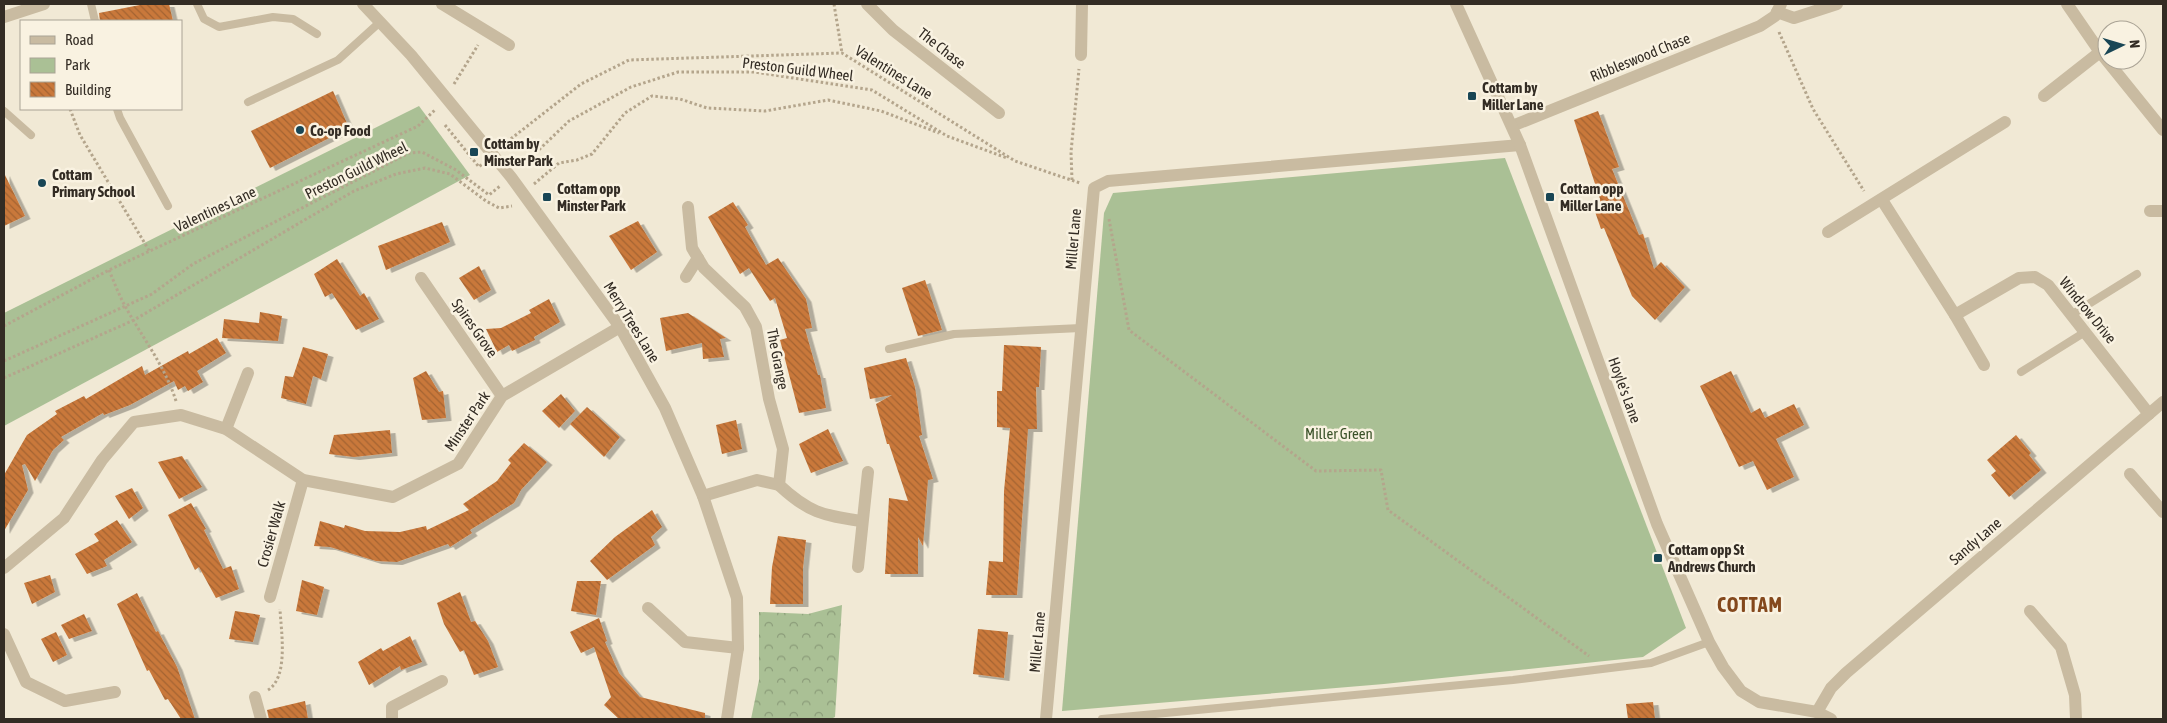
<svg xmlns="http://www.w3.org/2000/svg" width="2167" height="723" viewBox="0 0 2167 723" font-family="'Asap Condensed',sans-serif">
<defs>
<pattern id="forest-crowns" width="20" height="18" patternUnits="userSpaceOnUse" patternTransform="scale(1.25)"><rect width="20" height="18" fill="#aac095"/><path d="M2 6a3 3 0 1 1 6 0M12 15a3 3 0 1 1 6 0" fill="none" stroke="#8b9c79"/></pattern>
<pattern id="building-back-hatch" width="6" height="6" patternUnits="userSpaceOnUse" patternTransform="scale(1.25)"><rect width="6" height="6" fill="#c9783b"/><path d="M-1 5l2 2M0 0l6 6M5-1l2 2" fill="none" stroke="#a46331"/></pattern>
<filter id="shadow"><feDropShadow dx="5.5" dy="3" stdDeviation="0" flood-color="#0004"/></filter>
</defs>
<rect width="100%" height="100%" fill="#f1e9d5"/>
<path fill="url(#forest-crowns)" d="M842 605 835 717 831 719H751L759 680V612L808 614Z"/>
<g fill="#aac095">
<path d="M419 106 470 175 4 426V313Z"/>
<path d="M1505 158 1686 628 1643 657 1384 684 1062 711 1104 213 1113 193Z"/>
</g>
<g fill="url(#building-back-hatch)" filter="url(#shadow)">
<path d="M145 4H169L173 21H100L99 13Z"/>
<path d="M333 91 349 128 270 168 251 131Z"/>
<path d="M1598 111 1619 167 1612 169 1639 235 1643 234 1654 269 1661 262 1685 287 1655 320 1632 296 1604 228 1601 229 1592 203 1600 199 1574 120Z"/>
<path d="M4 173 25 216 4 226Z"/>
<path d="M733 202 748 225 745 227 766 265 778 258 806 299 812 328 805 329 818 375H820L826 408 799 413 780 340 787 338 775 298 770 301 749 268 740 274 708 217Z"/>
<path d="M638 221 657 252 631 270 609 236Z"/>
<path d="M442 222 450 242 386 270 378 246Z"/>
<path d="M337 259 360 296 364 293 379 319 356 330 332 293 325 297 314 274Z"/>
<path d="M479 266 491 290 474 300 459 278Z"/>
<path d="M925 280 942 330 918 336 902 288Z"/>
<path d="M549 299 560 322 534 337 535 340 512 351 509 345 497 352 486 329 501 328 531 313 529 310Z"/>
<path d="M260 312 282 316 278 341 222 338 224 319 259 323Z"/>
<path d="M688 313 726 338 720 339 724 357 703 359 702 343 666 351 660 318Z"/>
<path d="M217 338 226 353 197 371 203 382 188 391 185 386 178 390 174 381 130 405 104 415 103 413 61 437 64 440 53 450 35 481 25 464 22 465 28 490 4 531V475L27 435 57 414 55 411 84 396 86 399 142 366 145 375 188 351 189 354Z"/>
<path d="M1004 345 1041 347 1039 387H1036L1037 429H1028L1017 595H986L989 561 1003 562 1004 491 1010 428 997 427V391H1002Z"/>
<path d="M303 347 328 354 321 379 313 376 306 404 281 398 285 376 293 377Z"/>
<path d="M906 358 915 387 922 435 919 436 933 479 928 480 923 546 918 537V574H885L889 498 908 501 889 444H887L876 404 892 395 870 399 864 368Z"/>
<path d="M426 371 439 392 443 391 446 418 422 420 413 378Z"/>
<path d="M1731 371 1751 413 1760 408 1765 418 1794 404 1804 425 1776 439 1794 477 1767 490 1753 461 1739 467 1700 386Z"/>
<path d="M561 394 575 411 559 428 542 411Z"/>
<path d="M587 407 620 437 604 457 570 424Z"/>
<path d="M736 420 742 449 722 454 716 425Z"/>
<path d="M828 429 843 461 811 473 799 444Z"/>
<path d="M390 430 392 453 354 457 329 454 334 435Z"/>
<path d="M2016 435 2031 453 2029 455 2041 470 2009 497 1991 475 1996 471 1987 460Z"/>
<path d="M524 443 547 462 521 490 514 503 470 530 472 533 450 547 448 544 397 562 376 561 330 547 314 546 320 521 344 528 345 525 365 531 400 532 426 526 427 530 469 510 463 504 497 481 511 463 508 460Z"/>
<path d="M182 456 202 487 179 499 158 462Z"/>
<path d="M132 488 143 508 129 519 115 496Z"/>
<path d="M191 503 206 529 204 530 223 569 231 566 239 589 216 598 199 567 195 570 168 515Z"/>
<path d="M652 510 662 527 651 537 655 545 607 580 590 561 615 537Z"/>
<path d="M117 520 132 542 104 560 107 566 87 574 75 554 99 541 94 534Z"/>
<path d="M778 536 806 540 803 568V604H770L772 567Z"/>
<path d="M50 575 55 592 32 604 24 583Z"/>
<path d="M302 580 324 587 317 615 296 611Z"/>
<path d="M577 581H601L596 615 571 611Z"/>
<path d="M460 592 471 622 475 621 488 641 498 667 474 675 464 650 460 652 444 624 437 603Z"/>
<path d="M137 593 156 632 158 631 177 667 195 719H181L168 699 165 700 149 670 147 671 117 604Z"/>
<path d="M235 611 260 615 253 642 229 639Z"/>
<path d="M84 614 92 631 69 639 61 625Z"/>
<path d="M599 618 607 641 605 642 619 673 640 697 705 713V719H619L604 705 611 697 594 647 581 653 570 632Z"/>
<path d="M978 629 1008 632 1004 678 973 674Z"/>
<path d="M56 632 67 655 53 662 41 639Z"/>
<path d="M410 636 422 662 401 670 400 666 369 685 358 662 381 648 383 651Z"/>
<path d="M305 701 308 719H269L267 710Z"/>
<path d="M1653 702 1655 719H1628L1626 704Z"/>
</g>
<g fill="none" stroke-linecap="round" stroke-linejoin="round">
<g stroke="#b4a58c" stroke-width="3" stroke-dasharray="2.5 2.5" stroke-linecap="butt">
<path d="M834 4 842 53"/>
<path d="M1779 32 1813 109 1864 191"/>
<path d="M454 84 478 45"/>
<path d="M70 109 80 135 150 252"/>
<path d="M445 125 479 167 482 164"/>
<path d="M503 145 581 84 629 60 842 53 1015 161 1080 183"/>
<path d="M521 167 569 121 631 87 678 72H754L872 90 947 136 1007 158"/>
<path d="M1072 180 1071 152 1079 69"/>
<path d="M534 184 559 163 577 160 592 154 625 113 652 96 680 99 707 108 765 111 828 100 881 111 939 133"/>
<path d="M1109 219 1129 330 1316 471 1381 470 1388 510 1589 656"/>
<path d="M109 270C114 282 119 295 125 306 142 337 165 366 176 401"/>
<path d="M4 326 109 270 418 126 436 109"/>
<path d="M4 361 152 294 193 264 409 153 422 152 456 170 489 195 500 186"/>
<path d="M4 378 134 320 354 191 396 174 425 168 450 174 486 201 499 208 512 206"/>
<path d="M268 690C289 677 281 631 280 609"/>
</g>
<g stroke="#c9bba1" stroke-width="8">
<path d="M91 4 95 21"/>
<path d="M197 4 204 19 219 27 273 17 293 19 317 34"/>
<path d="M248 102 338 60 380 22"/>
<path d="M117 109 120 118 168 206"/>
<path d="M4 111 31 135"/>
<path d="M2071 315 2137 274"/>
<path d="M889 349 954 334 1081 328"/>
<path d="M2021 372 2085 332"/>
<path d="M1102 719 1513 680 1651 663 1709 642"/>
</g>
<g stroke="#c9bba1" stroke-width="12">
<path d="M442 4 509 45"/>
<path d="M867 4 893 30 999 113"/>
<path d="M2067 4 2100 52 2163 130"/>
<path d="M1777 12 1794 18 1837 4"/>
<path d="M1081 55 1082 4"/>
<path d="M2044 96 2100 52"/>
<path d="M1512 126 1760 26 1775 16 1781 4"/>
<path d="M1882 200 1955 315 1984 365"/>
<path d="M2150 211H2163"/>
<path d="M1828 232 2005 122"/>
<path d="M698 258 704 268 745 307 756 327 769 399 783 449 779 485C809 513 822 515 861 521"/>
<path d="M686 277 698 258 692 248 688 207"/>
<path d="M421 278 502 396"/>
<path d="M1955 315 2019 278 2035 277 2048 285 2149 414"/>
<path d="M226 429 248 373"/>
<path d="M2130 474 2163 512"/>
<path d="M703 496 757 480 779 485"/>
<path d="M858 567 868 472"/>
<path d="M4 568 64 518 102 460 134 422 181 415 226 429 303 480 393 497 458 464 502 396 620 327"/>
<path d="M270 597 303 480"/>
<path d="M648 608 685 642 738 648"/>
<path d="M2030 611 2061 647 2075 695 2076 719"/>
<path d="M4 634 26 682 65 701 115 692"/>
<path d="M255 697 261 719"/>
<path d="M392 719V707L442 681"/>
<path d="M1046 719 1094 188 1108 181 1520 145"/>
</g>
<g stroke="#c9bba1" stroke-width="12">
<path d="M363 4 411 55 511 177 620 327 665 408 703 496 737 598 738 648 727 719"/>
<path d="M1456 4 1520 145 1657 524 1709 642 1723 667 1741 691 1759 702 1817 712 1831 719"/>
<path d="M4 17 44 4"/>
<path d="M1817 712 1831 688 1846 673 2163 402"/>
</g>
</g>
<g fill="#194655" stroke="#f9f2e1" stroke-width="2">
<rect x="1467" y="91" width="10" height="10" rx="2.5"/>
<circle cx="300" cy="130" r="5"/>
<rect x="469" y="147" width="10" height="10" rx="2.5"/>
<circle cx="42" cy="183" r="5"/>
<rect x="542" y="192" width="10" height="10" rx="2.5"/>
<rect x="1545" y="192" width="10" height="10" rx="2.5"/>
<rect x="1653" y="553" width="10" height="10" rx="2.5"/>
</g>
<g text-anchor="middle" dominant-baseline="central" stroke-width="5" stroke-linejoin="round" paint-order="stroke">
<g font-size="15" fill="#332c24" stroke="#f9f2e1">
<text transform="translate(942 48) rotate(38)">The Chase</text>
<text transform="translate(1640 57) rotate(-22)">Ribbleswood Chase</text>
<text transform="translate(798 69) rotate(7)">Preston Guild Wheel</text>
<text transform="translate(894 72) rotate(32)">Valentines Lane</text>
<text transform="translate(356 170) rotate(-26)">Preston Guild Wheel</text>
<text transform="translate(215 209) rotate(-25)">Valentines Lane</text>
<text transform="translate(1073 239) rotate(-85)">Miller Lane</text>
<text transform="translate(2088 310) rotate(51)">Windrow Drive</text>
<text transform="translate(632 322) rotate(58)">Merry Trees Lane</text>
<text transform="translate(475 328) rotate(55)">Spires Grove</text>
<text transform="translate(778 359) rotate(79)">The Grange</text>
<text transform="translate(1625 390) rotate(70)">Hoyle's Lane</text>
<text transform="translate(467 421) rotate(-56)">Minster Park</text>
<text transform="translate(271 534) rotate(-74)">Crosier Walk</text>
<text transform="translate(1975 541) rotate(-41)">Sandy Lane</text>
<text transform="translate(1037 642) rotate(-85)">Miller Lane</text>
</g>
<g font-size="15" font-weight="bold" fill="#332c24" stroke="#f9f2e1" text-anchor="start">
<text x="1482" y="87">Cottam by<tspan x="1482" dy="17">Miller Lane</tspan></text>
<text x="310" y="130">Co-op Food</text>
<text x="484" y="143">Cottam by<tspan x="484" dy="17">Minster Park</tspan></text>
<text x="52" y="174">Cottam<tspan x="52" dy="17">Primary School</tspan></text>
<text x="557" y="188">Cottam opp<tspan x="557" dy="17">Minster Park</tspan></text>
<text x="1560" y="188">Cottam opp<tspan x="1560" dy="17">Miller Lane</tspan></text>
<text x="1668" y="549">Cottam opp St<tspan x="1668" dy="17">Andrews Church</tspan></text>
</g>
<g font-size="15" fill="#3a5228" stroke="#f9f2e1">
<text x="1339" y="433">Miller Green</text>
</g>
<g font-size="20" font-weight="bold" letter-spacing="1" fill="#84481c" stroke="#f9f2e1">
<text x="1750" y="604">COTTAM</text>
</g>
</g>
<rect width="2167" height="723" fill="none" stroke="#332c24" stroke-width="10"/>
<rect x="20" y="20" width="162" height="90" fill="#f9f2e1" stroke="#aaa395"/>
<rect x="30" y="36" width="25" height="8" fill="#c9bba1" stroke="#aaa395"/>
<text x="65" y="45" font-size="15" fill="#332c24">Road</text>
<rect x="30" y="58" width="25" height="15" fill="#aac095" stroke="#aaa395"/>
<text x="65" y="70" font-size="15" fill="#332c24">Park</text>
<rect x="30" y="82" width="25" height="15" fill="url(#building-back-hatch)" stroke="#aaa395"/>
<text x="65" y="95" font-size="15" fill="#332c24">Building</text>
<g transform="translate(2122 45) rotate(85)"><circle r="24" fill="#f9f2e1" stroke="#aaa395"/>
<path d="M0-4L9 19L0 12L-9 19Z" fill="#194655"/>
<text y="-8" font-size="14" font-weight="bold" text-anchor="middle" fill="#332c24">N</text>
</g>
</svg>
